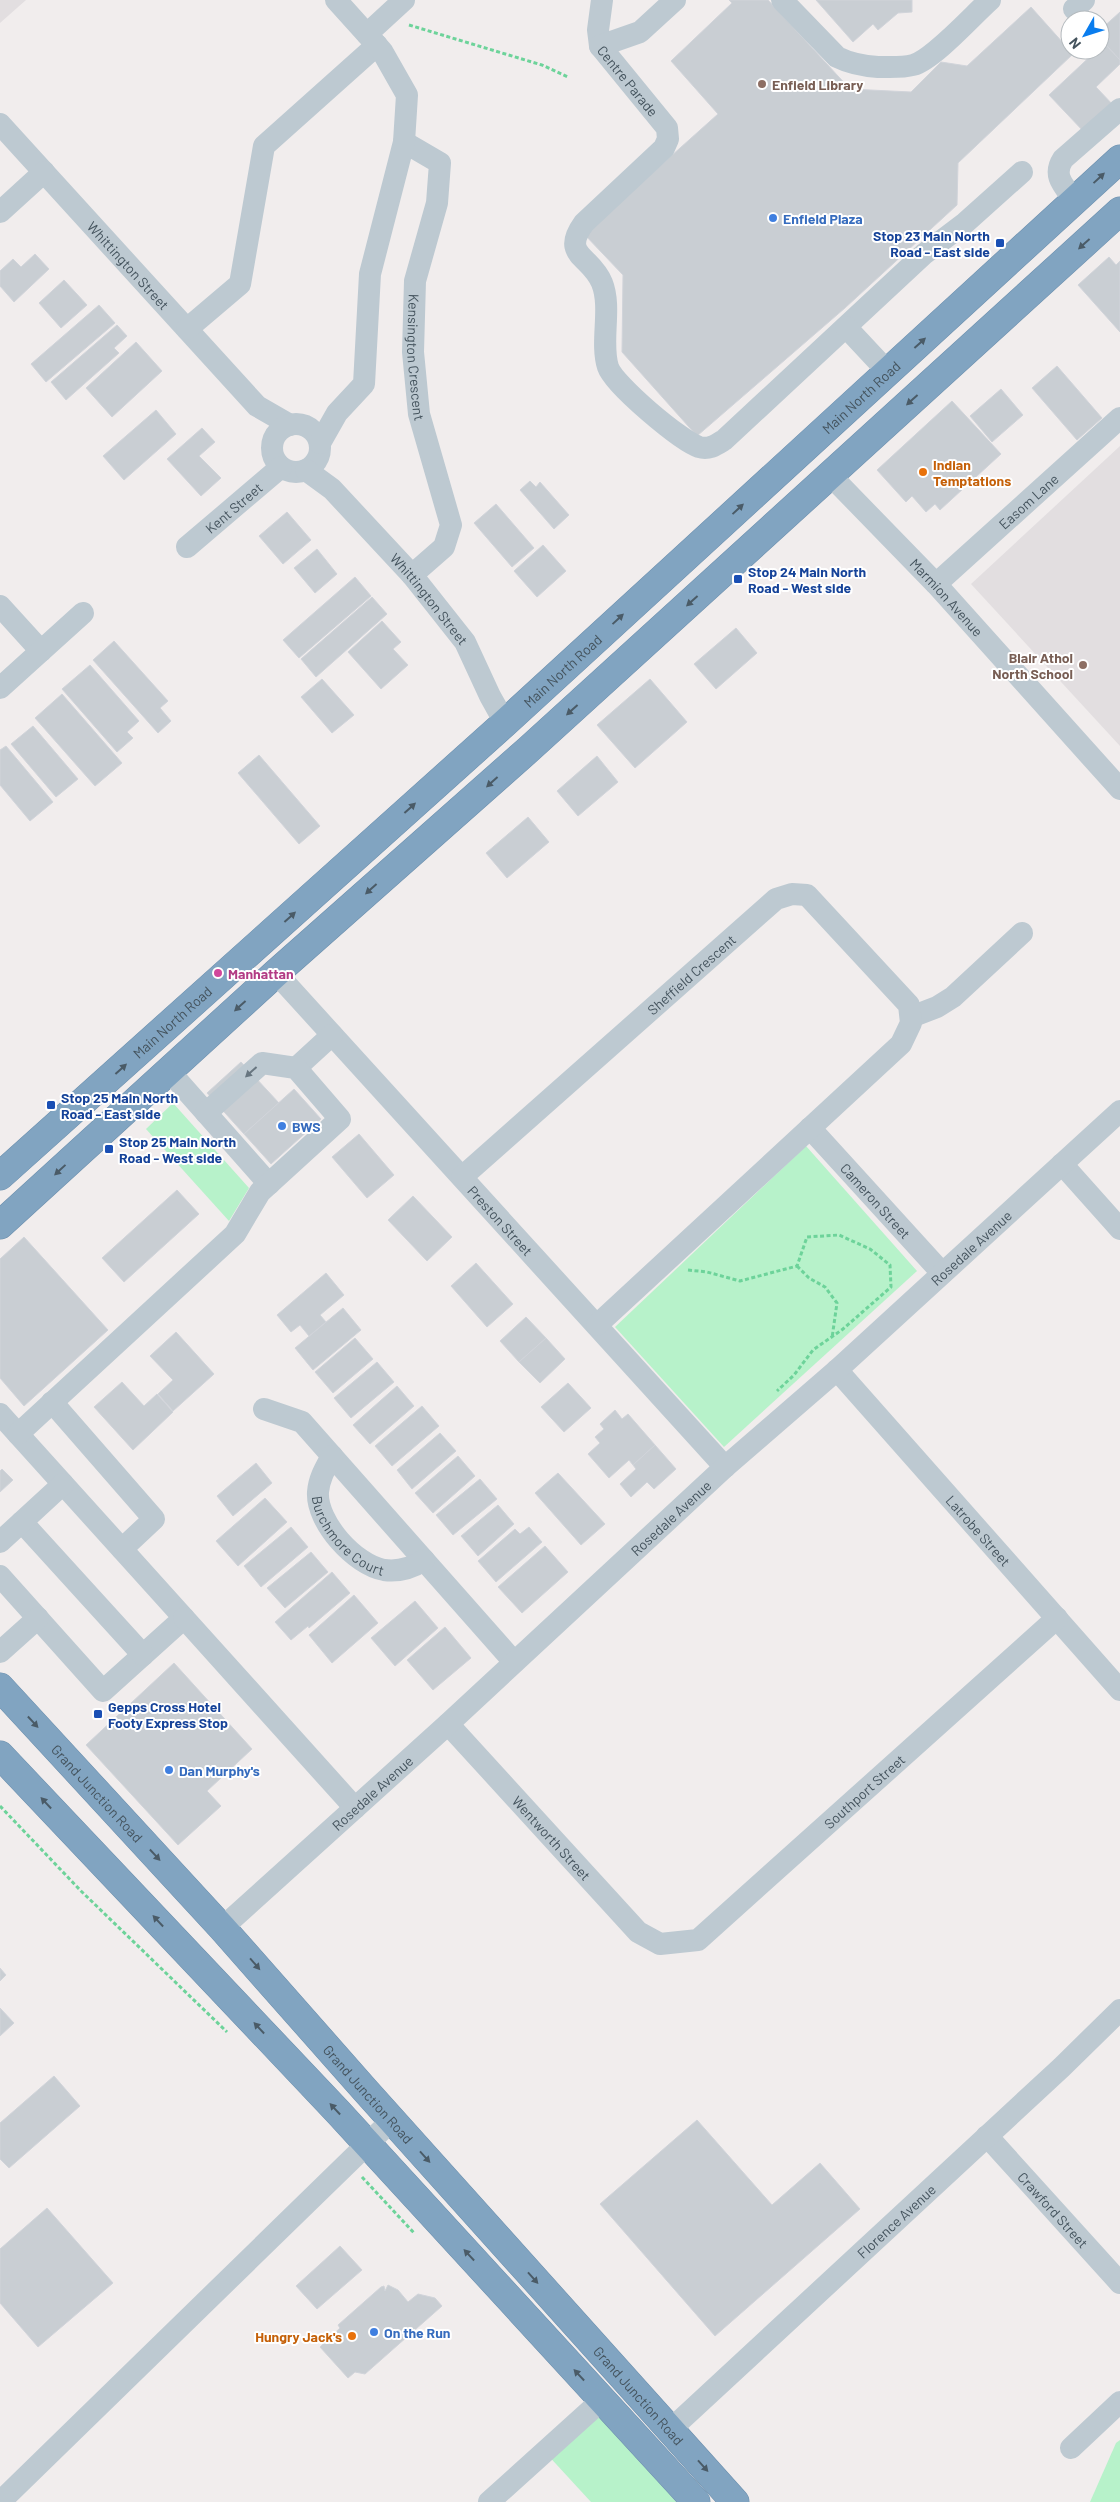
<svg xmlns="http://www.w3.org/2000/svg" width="1120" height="2502" viewBox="0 0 1120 2502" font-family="Barlow,sans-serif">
<rect width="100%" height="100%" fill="#f1eded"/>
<g fill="#e2dee0">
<path d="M0 0H26L0 23Z"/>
<path d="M1120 446V746L971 584Z"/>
</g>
<g fill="#b7f2ca">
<path d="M173 1103 249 1188 229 1221 146 1129Z"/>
<path d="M806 1146 917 1271 724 1447 615 1327Z"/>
<path d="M592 2409 677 2502H591L545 2452Z"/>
<path d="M1120 2440V2502H1090L1116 2443Z"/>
</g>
<g fill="#c9ced3" stroke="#d1d4da">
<path d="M729 0H768L850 89 911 92 941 62 967 66 1031 7 1073 54 958 163 957 205 845 308 697 436 622 352 623 275 584 234 718 114 671 61 732 3Z"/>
<path d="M816 0H912V12L898 13 878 30 873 24 853 42Z"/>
<path d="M1120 12V60L1104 43 1102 45 1100 42V30Z"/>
<path d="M1104 43 1120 60V64L1096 87 1114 106 1085 133 1049 95 1097 50H1100Z"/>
<path d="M35 254 49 269 14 302 0 286V271L13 259 21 267Z"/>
<path d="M1109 257 1116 265 1120 261V332L1078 285Z"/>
<path d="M64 280 87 305 61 328 39 303Z"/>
<path d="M99 305 115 323 46 382 31 364Z"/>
<path d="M117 325 127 336 114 348 119 353 66 400 51 382Z"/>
<path d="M136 342 162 371 112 417 86 388Z"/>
<path d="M1057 366 1102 418 1077 440 1032 388Z"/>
<path d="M1001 389 1023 415 992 442 970 416Z"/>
<path d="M952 401 1001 454 940 510 935 504 926 512 912 496 906 502 877 470Z"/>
<path d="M156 410 176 434 124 480 103 456Z"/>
<path d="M202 428 215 442 199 456 221 478 201 496 167 459Z"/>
<path d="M530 481 536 487 540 482 569 515 554 529 520 490Z"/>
<path d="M496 504 534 548 512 567 474 523Z"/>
<path d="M287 512 311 540 283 564 259 536Z"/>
<path d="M543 545 566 571 537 597 514 571Z"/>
<path d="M317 549 337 574 315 593 294 568Z"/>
<path d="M355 577 371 596 299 658 283 640Z"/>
<path d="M372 597 387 614 316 677 301 659Z"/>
<path d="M382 621 401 642 393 649 408 665 381 689 348 652Z"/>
<path d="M736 628 757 653 716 689 694 664Z"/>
<path d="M114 641 168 701 160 708 171 721 158 733 93 660Z"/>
<path d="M90 665 139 721 127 732 133 738 117 752 62 689Z"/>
<path d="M322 679 354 715 332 733 301 697Z"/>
<path d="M650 679 687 722 635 768 597 725Z"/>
<path d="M62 694 122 763 95 786 35 718Z"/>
<path d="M33 726 78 779 56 797 11 744Z"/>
<path d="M6 746 53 802 30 821 0 785V750Z"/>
<path d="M259 755 320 826 299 844 238 773Z"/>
<path d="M597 756 618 782 578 816 557 791Z"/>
<path d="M528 817 549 842 507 878 486 853Z"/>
<path d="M241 1062 279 1103 244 1134 207 1093Z"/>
<path d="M294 1089 321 1119 271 1164 244 1134Z"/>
<path d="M359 1134 394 1175 367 1198 332 1157Z"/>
<path d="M177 1190 199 1214 124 1282 102 1258Z"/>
<path d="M413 1196 452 1237 427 1261 388 1220Z"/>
<path d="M24 1237 108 1330 24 1406 0 1378V1259Z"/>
<path d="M476 1263 513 1304 487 1327 451 1286Z"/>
<path d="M326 1273 344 1295 320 1315 326 1322 309 1336 300 1325 291 1332 277 1315Z"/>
<path d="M343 1308 361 1330 313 1370 295 1348Z"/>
<path d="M526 1317 546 1338 519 1362 500 1341Z"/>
<path d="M176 1332 214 1374 173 1411 158 1394 173 1380 150 1356Z"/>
<path d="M355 1338 373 1359 333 1393 315 1372Z"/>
<path d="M546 1338 565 1359 540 1383 519 1362Z"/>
<path d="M377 1362 394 1382 351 1418 334 1398Z"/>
<path d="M122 1382 144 1406 157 1394 173 1412 133 1450 94 1407Z"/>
<path d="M568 1383 591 1408 564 1432 541 1407Z"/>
<path d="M397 1386 414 1406 370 1444 353 1425Z"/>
<path d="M422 1406 439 1426 392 1466 375 1446Z"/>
<path d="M615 1410 622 1419 628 1414 655 1445 633 1465 629 1460 609 1478 588 1454 600 1443 595 1437 604 1429 600 1424Z"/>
<path d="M440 1433 456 1451 412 1489 397 1470Z"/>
<path d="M655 1445 676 1469 654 1489 647 1482 631 1497 620 1484 636 1469 633 1465Z"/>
<path d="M458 1456 475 1476 433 1513 415 1493Z"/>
<path d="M256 1463 272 1483 233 1516 217 1496Z"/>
<path d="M2 1469 13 1480 0 1492V1471Z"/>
<path d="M558 1473 605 1524 581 1545 535 1493Z"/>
<path d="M480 1479 497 1499 453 1535 436 1515Z"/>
<path d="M265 1498 287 1522 238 1566 216 1541Z"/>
<path d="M498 1505 514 1524 478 1556 461 1536Z"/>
<path d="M291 1527 308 1547 261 1587 244 1566Z"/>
<path d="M529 1527 542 1542 496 1582 478 1561 515 1529 520 1534Z"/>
<path d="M545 1546 568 1572 522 1613 498 1587Z"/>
<path d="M311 1552 328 1572 285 1608 267 1588Z"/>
<path d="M332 1572 350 1593 309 1628 308 1626 291 1640 275 1622Z"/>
<path d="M354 1595 378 1623 332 1663 309 1635Z"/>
<path d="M415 1601 438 1628 395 1666 371 1638Z"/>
<path d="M445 1627 471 1658 433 1690 407 1660Z"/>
<path d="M174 1663 252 1749 207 1791 221 1806 178 1845 86 1745Z"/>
<path d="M0 1968 6 1975 0 1981Z"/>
<path d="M0 2008 14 2023 0 2036Z"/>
<path d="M54 2076 80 2106 9 2168 0 2159V2123Z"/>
<path d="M697 2120 772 2205 820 2163 860 2209 715 2336 600 2204Z"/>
<path d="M47 2208 113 2283 38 2347 0 2303V2249Z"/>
<path d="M340 2246 362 2270 317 2309 296 2286Z"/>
<path d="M388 2285 398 2290 408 2302 418 2294 435 2298 442 2306 365 2374 355 2372 348 2378 320 2347 340 2328 338 2325 381 2287 384 2286 385 2291Z"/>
</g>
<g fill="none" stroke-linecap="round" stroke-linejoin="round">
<defs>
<g id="highway">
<path id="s17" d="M0 1176 505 723 1120 159"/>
<path d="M0 1225 276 973 529 749 1120 211"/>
<path id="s18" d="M0 1687 222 1928 365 2090 735 2502"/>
<path d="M0 1755 338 2112 696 2502"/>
</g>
</defs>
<use href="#highway" stroke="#6c8fad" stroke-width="29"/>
<g stroke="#6dd39a" stroke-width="3" stroke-dasharray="4 2.5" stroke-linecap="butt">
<path d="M409 25 542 65 568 77"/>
<path d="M797 1266 809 1278 825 1287 837 1303 832 1338"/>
<path d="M688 1270 707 1272 740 1281 797 1266 807 1237 839 1235 870 1249 890 1265 891 1287 843 1329 813 1350 794 1375 777 1391"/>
<path d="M0 1806 81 1891 227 2032"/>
<path d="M362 2177 414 2233"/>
</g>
<g stroke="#bdc9d1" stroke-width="22">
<path id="s1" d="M602 0 598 30 600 46 667 128 668 139 664 148 584 223C560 256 591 255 602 283 612 308 600 342 608 367 614 385 681 441 699 447 709 450 716 445 724 440L924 254 965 223 1022 172"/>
<path d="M782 0 837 57C851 64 863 66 878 67 890 67 902 68 913 65 933 60 973 15 990 0"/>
<path d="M1074 9 1084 0"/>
<path d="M367 34 404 0"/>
<path d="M600 46 640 32 675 0"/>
<path id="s2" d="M0 124 257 406 290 425"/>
<path id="s3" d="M404 142 440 163 437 203 415 281 413 352 419 414 451 525 444 547 412 575"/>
<path d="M1075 201C1064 186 1052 176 1063 159L1120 109"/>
<path d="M0 212 44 172"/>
<path d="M846 327 888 372"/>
<path d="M187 329 240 284 264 146 377 45"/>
<circle cx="296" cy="448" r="24"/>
<path d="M320 443 337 413 364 384 370 274 404 142 407 95 382 51 336 0"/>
<path id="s4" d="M306 470 332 489 412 575 465 642 490 696 505 723"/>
<path id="s5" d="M830 475 936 584 1120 789"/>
<path id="s6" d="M187 547 281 467"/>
<path id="s7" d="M936 584 1120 418"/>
<path d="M0 606 41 651"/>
<path d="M0 688 83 613"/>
<path id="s8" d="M276 973 725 1467"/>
<path d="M911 1017 937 1007 953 997 1022 933"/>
<path d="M296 1068 332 1035"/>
<path d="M169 1071 269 1184"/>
<path id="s9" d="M810 1128 942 1273"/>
<path d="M1062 1164 1120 1229"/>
<path id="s10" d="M462 1177 776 899 792 894 807 895 909 1005 911 1023 901 1044 597 1325"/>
<path id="s11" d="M837 1370 1120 1690"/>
<path d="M52 1402 154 1519 122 1549"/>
<path d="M264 1409 302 1422 514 1662"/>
<path d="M0 1414 184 1618 103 1691 0 1576"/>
<path d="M18 1434 235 1234 260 1192 340 1119 296 1068 262 1063 206 1113"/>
<path id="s12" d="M332 1456C326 1467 319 1478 318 1492 316 1522 355 1565 384 1570 399 1572 412 1568 424 1560"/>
<path d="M22 1522 143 1655"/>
<path d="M0 1542 63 1484"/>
<path d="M184 1618 355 1808"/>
<path d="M0 1652 38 1618"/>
<path id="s13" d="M448 1724 638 1932 660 1944 698 1940 1057 1618"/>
<path id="s14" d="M222 1928 448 1724 725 1467 837 1370 1120 1111"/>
<path id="s15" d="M987 2136 1120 2283"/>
<path id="s16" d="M670 2430 1062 2067 1120 2010"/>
<path d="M1071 2448 1120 2402"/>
<path d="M0 2502 392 2120"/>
<path d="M489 2502 602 2400"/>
</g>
<use href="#highway" stroke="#81a4c1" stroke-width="28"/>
</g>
<defs><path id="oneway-solid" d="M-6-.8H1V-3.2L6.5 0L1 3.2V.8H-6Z" transform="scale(1.25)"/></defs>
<g fill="#4a5b67">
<use href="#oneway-solid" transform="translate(1099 178) rotate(-43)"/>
<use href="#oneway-solid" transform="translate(1084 244) rotate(138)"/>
<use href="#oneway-solid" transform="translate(920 343) rotate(-42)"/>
<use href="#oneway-solid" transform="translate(912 400) rotate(138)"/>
<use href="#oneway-solid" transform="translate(738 509) rotate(-43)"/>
<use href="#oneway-solid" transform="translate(692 601) rotate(138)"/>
<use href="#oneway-solid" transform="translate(618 619) rotate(-43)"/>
<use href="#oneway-solid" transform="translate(572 710) rotate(138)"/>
<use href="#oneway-solid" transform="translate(492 782) rotate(138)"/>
<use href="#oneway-solid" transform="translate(410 808) rotate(-42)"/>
<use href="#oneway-solid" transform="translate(371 889) rotate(138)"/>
<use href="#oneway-solid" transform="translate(290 917) rotate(-42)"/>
<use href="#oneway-solid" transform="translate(240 1006) rotate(138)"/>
<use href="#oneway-solid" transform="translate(121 1069) rotate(-42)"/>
<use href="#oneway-solid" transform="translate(60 1170) rotate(137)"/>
<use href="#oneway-solid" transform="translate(33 1722) rotate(47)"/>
<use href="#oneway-solid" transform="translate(46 1803) rotate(-133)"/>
<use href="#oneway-solid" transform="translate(155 1855) rotate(47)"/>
<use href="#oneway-solid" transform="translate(158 1921) rotate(-133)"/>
<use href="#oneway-solid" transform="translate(255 1964) rotate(49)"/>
<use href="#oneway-solid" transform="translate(259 2028) rotate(-133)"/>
<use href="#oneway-solid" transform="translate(335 2109) rotate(-133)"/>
<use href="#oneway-solid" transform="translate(425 2157) rotate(48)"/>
<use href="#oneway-solid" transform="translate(469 2255) rotate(-133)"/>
<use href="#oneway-solid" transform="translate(533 2278) rotate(48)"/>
<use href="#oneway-solid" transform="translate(579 2375) rotate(-133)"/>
<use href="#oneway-solid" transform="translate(703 2466) rotate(48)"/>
</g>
<use fill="#687680" href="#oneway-solid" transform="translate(251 1072) rotate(138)"/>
<g fill="#8d6e63" stroke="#fff" stroke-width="2">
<circle cx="762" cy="84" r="5"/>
<circle cx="1083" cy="665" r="5"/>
</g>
<g fill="#3f7fe0" stroke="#fff" stroke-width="2">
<circle cx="773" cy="218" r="5"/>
<circle cx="282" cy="1126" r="5"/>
<circle cx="169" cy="1770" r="5"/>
<circle cx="374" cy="2332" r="5"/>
</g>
<g fill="#1a4fb4" stroke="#fff" stroke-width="2">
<rect x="995" y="238" width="10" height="10" rx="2.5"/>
<rect x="733" y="574" width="10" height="10" rx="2.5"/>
<rect x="46" y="1100" width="10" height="10" rx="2.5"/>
<rect x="104" y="1144" width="10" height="10" rx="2.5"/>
<rect x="93" y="1709" width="10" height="10" rx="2.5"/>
</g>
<g fill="#e8710a" stroke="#fff" stroke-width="2">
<circle cx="923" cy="472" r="5"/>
<circle cx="352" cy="2336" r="5"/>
</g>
<circle fill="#d1479c" stroke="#fff" stroke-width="2" cx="218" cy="973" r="5"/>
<g text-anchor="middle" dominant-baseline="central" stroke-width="4" stroke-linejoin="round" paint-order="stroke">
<g font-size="14" fill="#44535d" stroke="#fff">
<text stroke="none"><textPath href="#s1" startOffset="91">Centre Parade</textPath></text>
<text stroke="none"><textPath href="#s2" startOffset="191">Whittington Street</textPath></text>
<text stroke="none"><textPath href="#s3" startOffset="239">Kensington Crescent</textPath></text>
<text stroke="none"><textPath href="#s17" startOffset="1161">Main North Road</textPath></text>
<text stroke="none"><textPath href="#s7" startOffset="124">Easom Lane</textPath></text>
<text stroke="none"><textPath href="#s6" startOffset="61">Kent Street</textPath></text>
<text stroke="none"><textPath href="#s5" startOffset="169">Marmion Avenue</textPath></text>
<text stroke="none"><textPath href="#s4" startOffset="179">Whittington Street</textPath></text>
<text stroke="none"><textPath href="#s17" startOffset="756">Main North Road</textPath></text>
<text stroke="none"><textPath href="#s10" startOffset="306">Sheffield Crescent</textPath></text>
<text stroke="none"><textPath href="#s17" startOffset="231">Main North Road</textPath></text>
<text stroke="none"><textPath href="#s9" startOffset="98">Cameron Street</textPath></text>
<text stroke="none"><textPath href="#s8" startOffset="334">Preston Street</textPath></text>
<text stroke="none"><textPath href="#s14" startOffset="1012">Rosedale Avenue</textPath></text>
<text stroke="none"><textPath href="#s14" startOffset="608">Rosedale Avenue</textPath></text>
<text stroke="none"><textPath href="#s12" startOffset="95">Burchmore Court</textPath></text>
<text stroke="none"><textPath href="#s11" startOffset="214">Latrobe Street</textPath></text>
<text stroke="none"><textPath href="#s18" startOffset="144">Grand Junction Road</textPath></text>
<text stroke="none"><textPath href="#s13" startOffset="568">Southport Street</textPath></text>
<text stroke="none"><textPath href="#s14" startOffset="202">Rosedale Avenue</textPath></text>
<text stroke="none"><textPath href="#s13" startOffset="154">Wentworth Street</textPath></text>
<text stroke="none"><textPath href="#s18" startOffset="549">Grand Junction Road</textPath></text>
<text stroke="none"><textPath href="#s15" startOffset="99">Crawford Street</textPath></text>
<text stroke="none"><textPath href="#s16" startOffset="308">Florence Avenue</textPath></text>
<text stroke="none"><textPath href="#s18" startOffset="954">Grand Junction Road</textPath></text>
</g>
<g font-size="14" font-weight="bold" fill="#785e54" stroke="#fff" text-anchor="start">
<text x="772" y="84">Enfield Library</text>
<text x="1073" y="657" text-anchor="end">Blair Athol<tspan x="1073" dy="16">North School</tspan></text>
</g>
<g font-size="14" font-weight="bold" fill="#366cbe" stroke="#fff" text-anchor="start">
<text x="783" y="218">Enfield Plaza</text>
<text x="292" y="1126">BWS</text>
<text x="179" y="1770">Dan Murphy's</text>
<text x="384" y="2332">On the Run</text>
</g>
<g font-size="14" font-weight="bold" fill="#164399" stroke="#fff" text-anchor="start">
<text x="990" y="235" text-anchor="end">Stop 23 Main North<tspan x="990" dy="16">Road - East side</tspan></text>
<text x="748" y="571">Stop 24 Main North<tspan x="748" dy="16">Road - West side</tspan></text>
<text x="61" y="1097">Stop 25 Main North<tspan x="61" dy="16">Road - East side</tspan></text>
<text x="119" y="1141">Stop 25 Main North<tspan x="119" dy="16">Road - West side</tspan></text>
<text x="108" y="1706">Gepps Cross Hotel<tspan x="108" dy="16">Footy Express Stop</tspan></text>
</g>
<g font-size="14" font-weight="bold" fill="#c56008" stroke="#fff" text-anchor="start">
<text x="933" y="464">Indian<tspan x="933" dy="16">Temptations</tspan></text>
<text x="342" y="2336" text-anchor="end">Hungry Jack's</text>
</g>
<g font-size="14" font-weight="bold" fill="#b23c85" stroke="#fff" text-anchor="start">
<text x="228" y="973">Manhattan</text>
</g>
</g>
<g transform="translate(1085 35) rotate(231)"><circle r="24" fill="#ffffff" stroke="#b4babe"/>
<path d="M0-4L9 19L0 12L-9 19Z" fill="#0a7dee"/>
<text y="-8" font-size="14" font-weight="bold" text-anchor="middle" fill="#44535d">N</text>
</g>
</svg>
